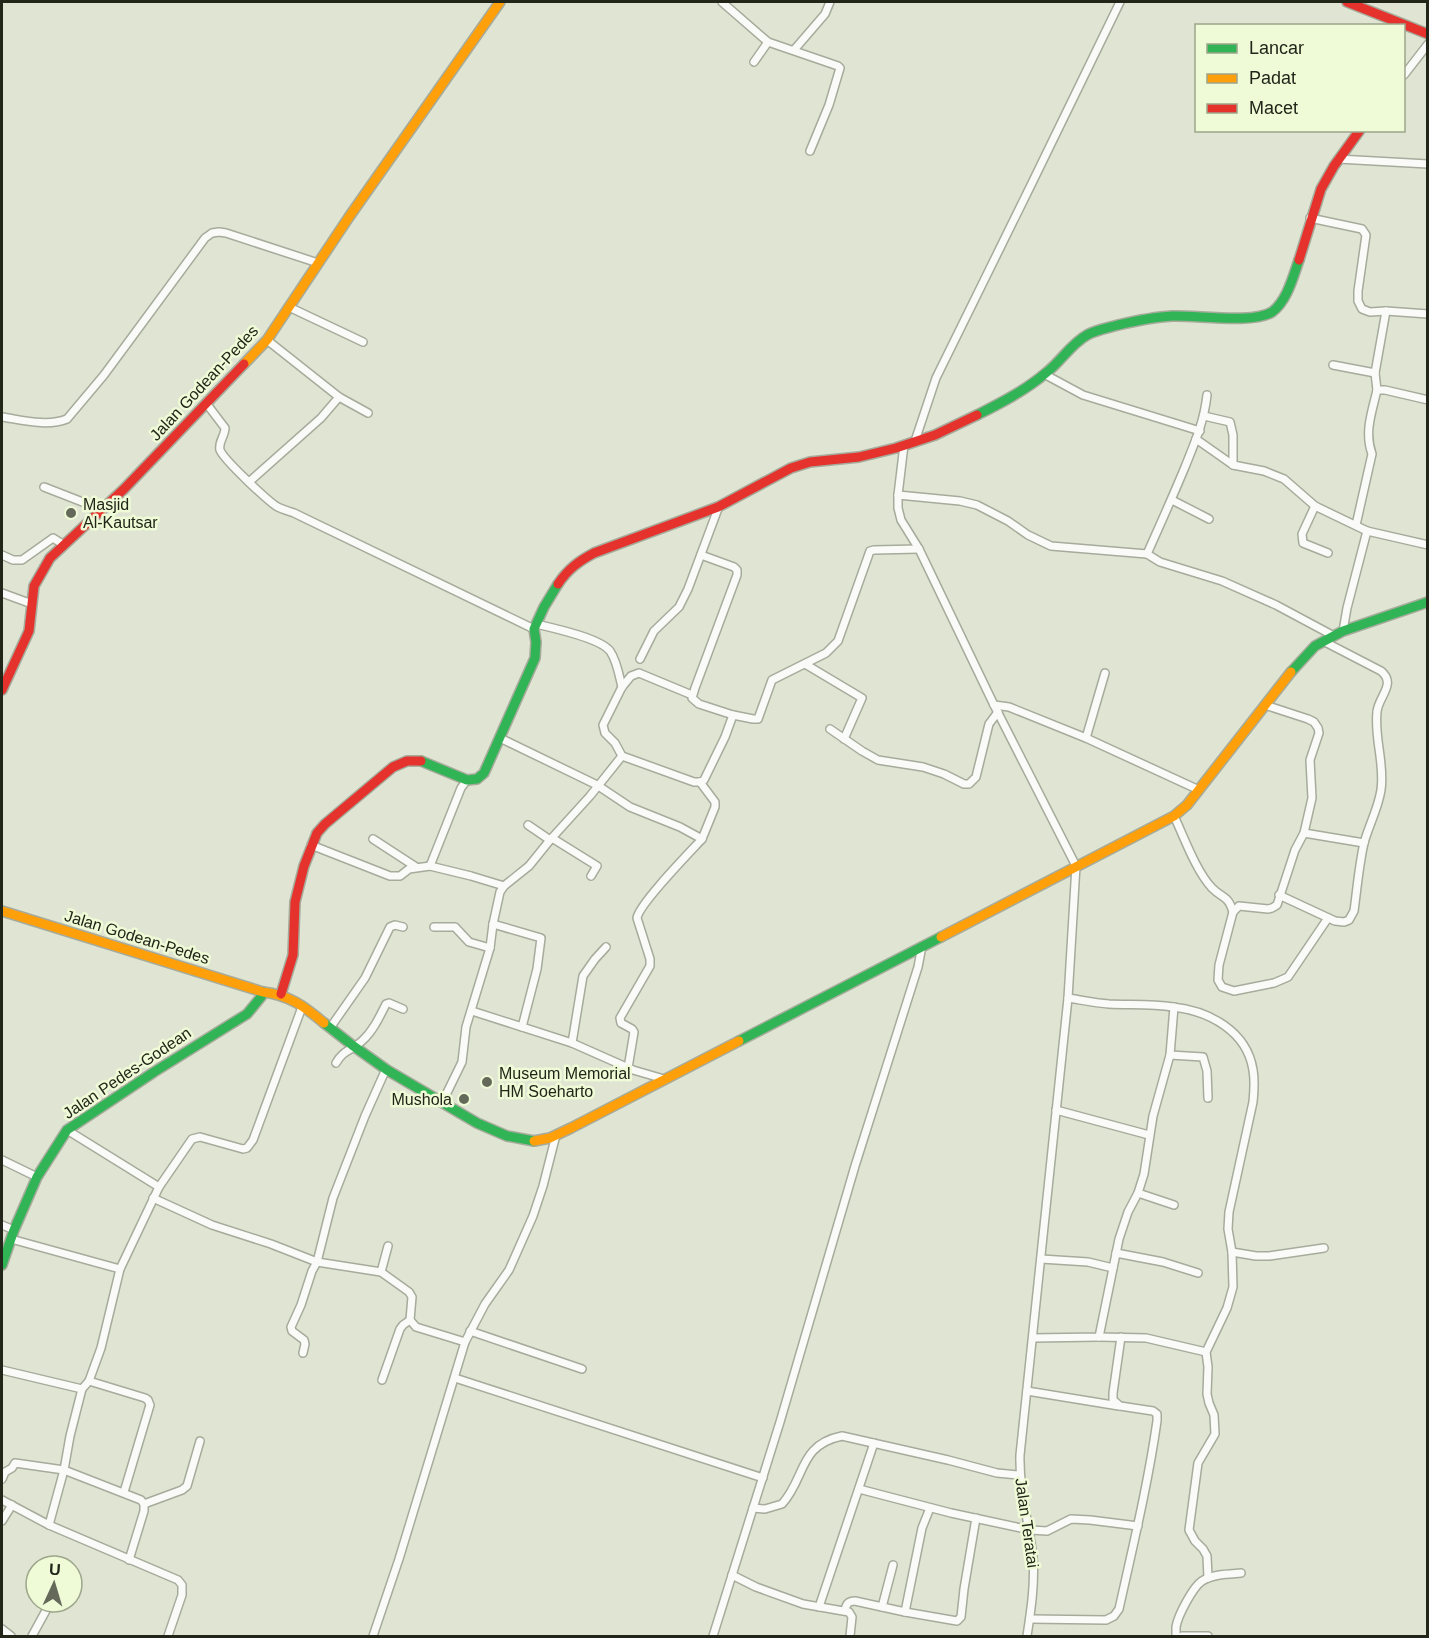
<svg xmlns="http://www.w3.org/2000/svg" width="1429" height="1638" viewBox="0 0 1429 1638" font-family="Arial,sans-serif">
<rect width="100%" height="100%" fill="#dfe5d2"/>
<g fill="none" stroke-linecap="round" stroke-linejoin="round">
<defs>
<g id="street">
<path d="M722 2 768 42 838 66 840 68 829 105 810 151"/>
<path d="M794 50 825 14 830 2"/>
<path d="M754 62 768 42"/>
<path d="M1404 75 1428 44"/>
<path d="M1338 159 1428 164"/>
<path d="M1310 218 1362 229 1366 235 1358 291V301L1362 309 1370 312 1386 311 1428 314"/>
<path d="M289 307 363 342"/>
<path d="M267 340 339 397 368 413"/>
<path d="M1333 365 1375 373"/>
<path d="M1044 374 1083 395 1200 431"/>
<path d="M1377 390 1375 373 1386 311"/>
<path d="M206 403 225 428C225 436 218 442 220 450 224 460 266 499 276 506 281 509 288 511 294 513L534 629"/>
<path d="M1204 416 1230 422 1233 435V465"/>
<path d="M2 417C22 420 47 427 67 419L104 375 205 238 212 233 219 232 226 233 318 263"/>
<path d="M1196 439 1233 465 1264 471 1284 479 1315 506 1367 531 1428 545"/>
<path d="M915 441 936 378 1032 183 1120 2"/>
<path d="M904 445 898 495V508L901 520 919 549 994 705 1076 866 1068 998 1020 1455C1019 1490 1029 1523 1033 1557 1035 1584 1031 1610 1027 1636"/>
<path d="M249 482 321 418 339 397"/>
<path d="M44 487 103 510"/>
<path d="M898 495 960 501 977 505 1008 521 1028 535 1051 546 1147 554 1160 562 1222 581 1276 605 1332 635"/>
<path d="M1172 500 1209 519"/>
<path d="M1315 506 1302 534 1303 543 1328 553"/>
<path d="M1356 525 1372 454C1364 432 1372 412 1377 390H1385L1428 400"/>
<path d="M1147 554C1160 525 1173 496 1185 467 1195 442 1204 422 1207 395"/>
<path d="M2 555 13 560H22L53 538 64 545"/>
<path d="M701 555 734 567 737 570V575L695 688 692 698 699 704 733 715"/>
<path d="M2 593 32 604"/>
<path d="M536 624C553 628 600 638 610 651 617 661 619 675 622 687"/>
<path d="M1343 631 1347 608 1367 531"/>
<path d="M640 659 654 631 679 607 688 589 719 506"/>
<path d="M805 664 862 698 844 739"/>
<path d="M994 705 1009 707 1086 738 1199 790"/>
<path d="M1265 705 1308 719 1314 722 1318 728 1319 733 1310 760 1312 798 1304 833 1295 850 1277 905 1272 908 1268 909 1239 906 1233 912 1219 965 1218 980 1222 987 1234 991 1274 983 1288 977 1328 918"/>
<path d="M830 729 862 751 878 760 923 767 944 774 964 784H969L976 777 989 724 998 712"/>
<path d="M500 738 597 785 630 807 680 827 702 839 715 807V802L700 782"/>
<path d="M1086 738 1105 673"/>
<path d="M622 756 694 782H700L704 780 725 737 733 715 753 719H758L772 680 826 653 838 641 870 551 874 550 919 549"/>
<path d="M1174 816C1184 837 1196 871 1212 888 1223 899 1228 895 1233 912"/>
<path d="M528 825 550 840"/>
<path d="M1304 833 1364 843"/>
<path d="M552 838 597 866 591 876"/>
<path d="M373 839 416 867"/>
<path d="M311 845 390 876H400L409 869 430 866 471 876 504 886"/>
<path d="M430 866 461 788 467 780"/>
<path d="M1279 895 1335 921 1344 922 1349 920 1354 911C1357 889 1359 865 1364 843 1369 825 1378 809 1381 790 1385 764 1374 738 1377 712 1378 697 1397 684 1381 671L1323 641"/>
<path d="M493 924 541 938 537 969 522 1027"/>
<path d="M434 927H455L469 942 490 948"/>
<path d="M1068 998C1081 1000 1095 1003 1109 1004 1130 1005 1152 1004 1173 1007 1209 1011 1247 1031 1253 1070 1255 1081 1254 1092 1253 1102L1229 1212 1228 1229 1232 1252 1233 1287 1227 1308 1206 1352 1208 1367 1207 1394 1209 1403 1214 1415 1215 1434 1198 1463 1189 1530 1195 1541 1203 1549 1207 1556 1208 1578"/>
<path d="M472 1011 572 1043 633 1070 664 1079"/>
<path d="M330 1028 365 978 390 927 395 925 403 927"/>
<path d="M572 1043 583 976 595 959 606 947"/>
<path d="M1170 1055 1203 1057 1207 1071 1208 1098"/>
<path d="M336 1063C343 1050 351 1051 362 1041 373 1031 379 1018 386 1004L389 1003 403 1009"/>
<path d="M628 1068 634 1032 632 1029 621 1023 620 1018 650 966V959L637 918C639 904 690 852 702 839"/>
<path d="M442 1103 462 1062 466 1027 490 948 493 924 500 892 504 886 529 866 550 840 590 796 622 756 615 743 605 733 603 725 622 687 631 676 639 673 692 695"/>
<path d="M1056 1110 1149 1135"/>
<path d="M2 1160 37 1177"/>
<path d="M159 1187 192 1139 200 1137 243 1149 247 1148 253 1140 302 1007"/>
<path d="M1138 1193 1174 1205"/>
<path d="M153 1198 212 1225 271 1244 317 1262 381 1272 409 1292 412 1297 410 1320 416 1327 465 1342"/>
<path d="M2 1225 14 1230"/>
<path d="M11 1239 120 1269"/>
<path d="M1232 1252 1256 1256H1269L1324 1248"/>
<path d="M1116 1253 1163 1262 1198 1273"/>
<path d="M1041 1259 1088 1262 1113 1268"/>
<path d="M381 1272 388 1246"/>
<path d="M470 1331 582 1369"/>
<path d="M1099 1337 1146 1338 1206 1352"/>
<path d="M1033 1338 1099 1337 1119 1239 1128 1212 1138 1193 1144 1174 1153 1116 1170 1055 1174 1007"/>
<path d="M303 1353 305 1344 304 1340 292 1331 291 1327 301 1305 312 1271 317 1262 333 1198 365 1116 386 1069"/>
<path d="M2 1370 82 1389"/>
<path d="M455 1378 763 1478"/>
<path d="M382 1380 400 1329 403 1325 410 1320"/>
<path d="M89 1381 145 1398 148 1400 150 1405 124 1492"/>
<path d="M1027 1391 1119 1406"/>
<path d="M2 1479 5 1472 12 1468 15 1463 64 1470 141 1500 144 1504V1511L129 1560"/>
<path d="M859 1489 951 1513 1030 1530 1047 1531 1071 1519 1090 1520 1138 1526"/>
<path d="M2 1500 49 1525 178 1580 182 1585V1595L168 1636"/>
<path d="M144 1504 182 1490 187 1486 200 1441"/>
<path d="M753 1508 765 1509 782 1504C806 1478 798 1445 842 1436L948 1460 997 1473 1019 1475"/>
<path d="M2 1521 12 1505"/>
<path d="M49 1525 64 1470 70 1436 82 1389 89 1381 101 1348 120 1269 159 1187 67 1130"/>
<path d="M732 1575 756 1587 803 1604 849 1612 852 1617 850 1636"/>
<path d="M819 1607 874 1443"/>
<path d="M882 1607 893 1565"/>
<path d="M845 1611C846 1604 848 1601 855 1601L905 1612 957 1621 961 1617 964 1589 976 1518"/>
<path d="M905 1612 922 1528 930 1508"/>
<path d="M1030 1619 1106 1620 1114 1616 1119 1609C1133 1546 1148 1484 1157 1421V1414L1153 1411 1120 1406 1113 1400V1393L1121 1337"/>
<path d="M2 1629 11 1636"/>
<path d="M32 1636 49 1605"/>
<path d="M373 1636 399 1559 465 1342 485 1304 509 1270 533 1216 543 1186 556 1135"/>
<path d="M713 1636 780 1422 855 1166 918 967 922 946"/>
<path d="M1176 1636C1176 1636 1176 1628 1176 1627 1178 1615 1193 1587 1202 1581 1213 1574 1229 1574 1241 1573"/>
<path d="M1182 1636H1208"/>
</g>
<g id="fast">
<path d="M977 415C1001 403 1026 390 1047 372 1061 361 1071 344 1087 335 1096 330 1108 328 1118 325 1135 321 1154 317 1172 316 1196 315 1254 324 1272 312 1287 301 1293 277 1299 260"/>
<path d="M1291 672 1315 646 1343 631 1428 602"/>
<path d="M421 761 467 780 477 779 484 773 535 658 536 642 534 629 544 607 558 584"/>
<path d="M324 1023 352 1045 387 1070 477 1123 507 1136 534 1141"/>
<path d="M739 1041 941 937"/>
<path d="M2 1265 14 1230 37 1177 67 1130 154 1072 247 1014 261 997 263 992"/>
</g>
<g id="slow">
<path d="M244 364 267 340 349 217 500 2"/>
<path d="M2 911 263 992C289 995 304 1006 324 1023"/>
<path d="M941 937 1174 816 1187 805 1291 672"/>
<path d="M534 1141 550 1138 571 1128 739 1041"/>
</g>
<g id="jam">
<path d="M1347 2 1428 34"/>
<path d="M1299 260 1321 189 1334 166 1360 130"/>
<path d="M558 584C568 569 579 561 594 553L718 507 791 468 810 462 859 457 896 448 935 435 977 415"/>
<path d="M2 690 29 631 34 586 50 558 124 489 244 364"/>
<path d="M281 994 293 955 295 902 304 866 317 833 325 824 393 767 407 761H421"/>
</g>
</defs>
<use href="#street" stroke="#a6ab9c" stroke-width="10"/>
<use href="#fast" stroke="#a6ab9c" stroke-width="12"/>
<use href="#slow" stroke="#a6ab9c" stroke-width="12"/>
<use href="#jam" stroke="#a6ab9c" stroke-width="12"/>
<use href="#street" stroke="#fafbf8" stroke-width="7"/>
<use href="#fast" stroke="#30b455" stroke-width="9"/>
<use href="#slow" stroke="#ff9f0a" stroke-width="9"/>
<use href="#jam" stroke="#e5322d" stroke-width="9"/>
</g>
<g fill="#64695a" stroke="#effad7" stroke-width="2">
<circle cx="71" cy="513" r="6"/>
<circle cx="487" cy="1082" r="6"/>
<circle cx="464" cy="1099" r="6"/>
</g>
<g text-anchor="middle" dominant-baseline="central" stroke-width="5" stroke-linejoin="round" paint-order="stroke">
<g font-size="16" fill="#222619" stroke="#effad7">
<text transform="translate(204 383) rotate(-47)">Jalan Godean-Pedes</text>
<text transform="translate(137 937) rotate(17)">Jalan Godean-Pedes</text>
<text transform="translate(127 1073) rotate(-34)">Jalan Pedes-Godean</text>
<text transform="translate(1027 1523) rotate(82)">Jalan Teratai</text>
</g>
<g font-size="16" fill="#222619" stroke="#effad7" text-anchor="start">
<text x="83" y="504">Masjid<tspan x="83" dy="18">Al-Kautsar</tspan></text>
<text x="499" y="1073">Museum Memorial<tspan x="499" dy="18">HM Soeharto</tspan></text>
<text x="452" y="1099" text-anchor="end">Mushola</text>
</g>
</g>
<rect width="1429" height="1638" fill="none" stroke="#222619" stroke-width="6"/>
<rect x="1195" y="24" width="210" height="108" fill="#effad7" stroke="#9da58b" stroke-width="1.5"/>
<rect x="1207" y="44" width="30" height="9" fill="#30b455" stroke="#9da58b" stroke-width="1.5"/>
<text x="1249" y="54" font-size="18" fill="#222619">Lancar</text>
<rect x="1207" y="74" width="30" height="9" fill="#ff9f0a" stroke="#9da58b" stroke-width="1.5"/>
<text x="1249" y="84" font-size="18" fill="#222619">Padat</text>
<rect x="1207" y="104" width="30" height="9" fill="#e5322d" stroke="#9da58b" stroke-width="1.5"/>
<text x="1249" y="114" font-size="18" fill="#222619">Macet</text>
<g transform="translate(54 1584) rotate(4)"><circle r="28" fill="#effad7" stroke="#9da58b" stroke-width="1.5"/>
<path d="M0-4.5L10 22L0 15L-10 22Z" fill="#64695a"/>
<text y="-9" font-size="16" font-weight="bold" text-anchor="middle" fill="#222619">U</text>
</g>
</svg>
